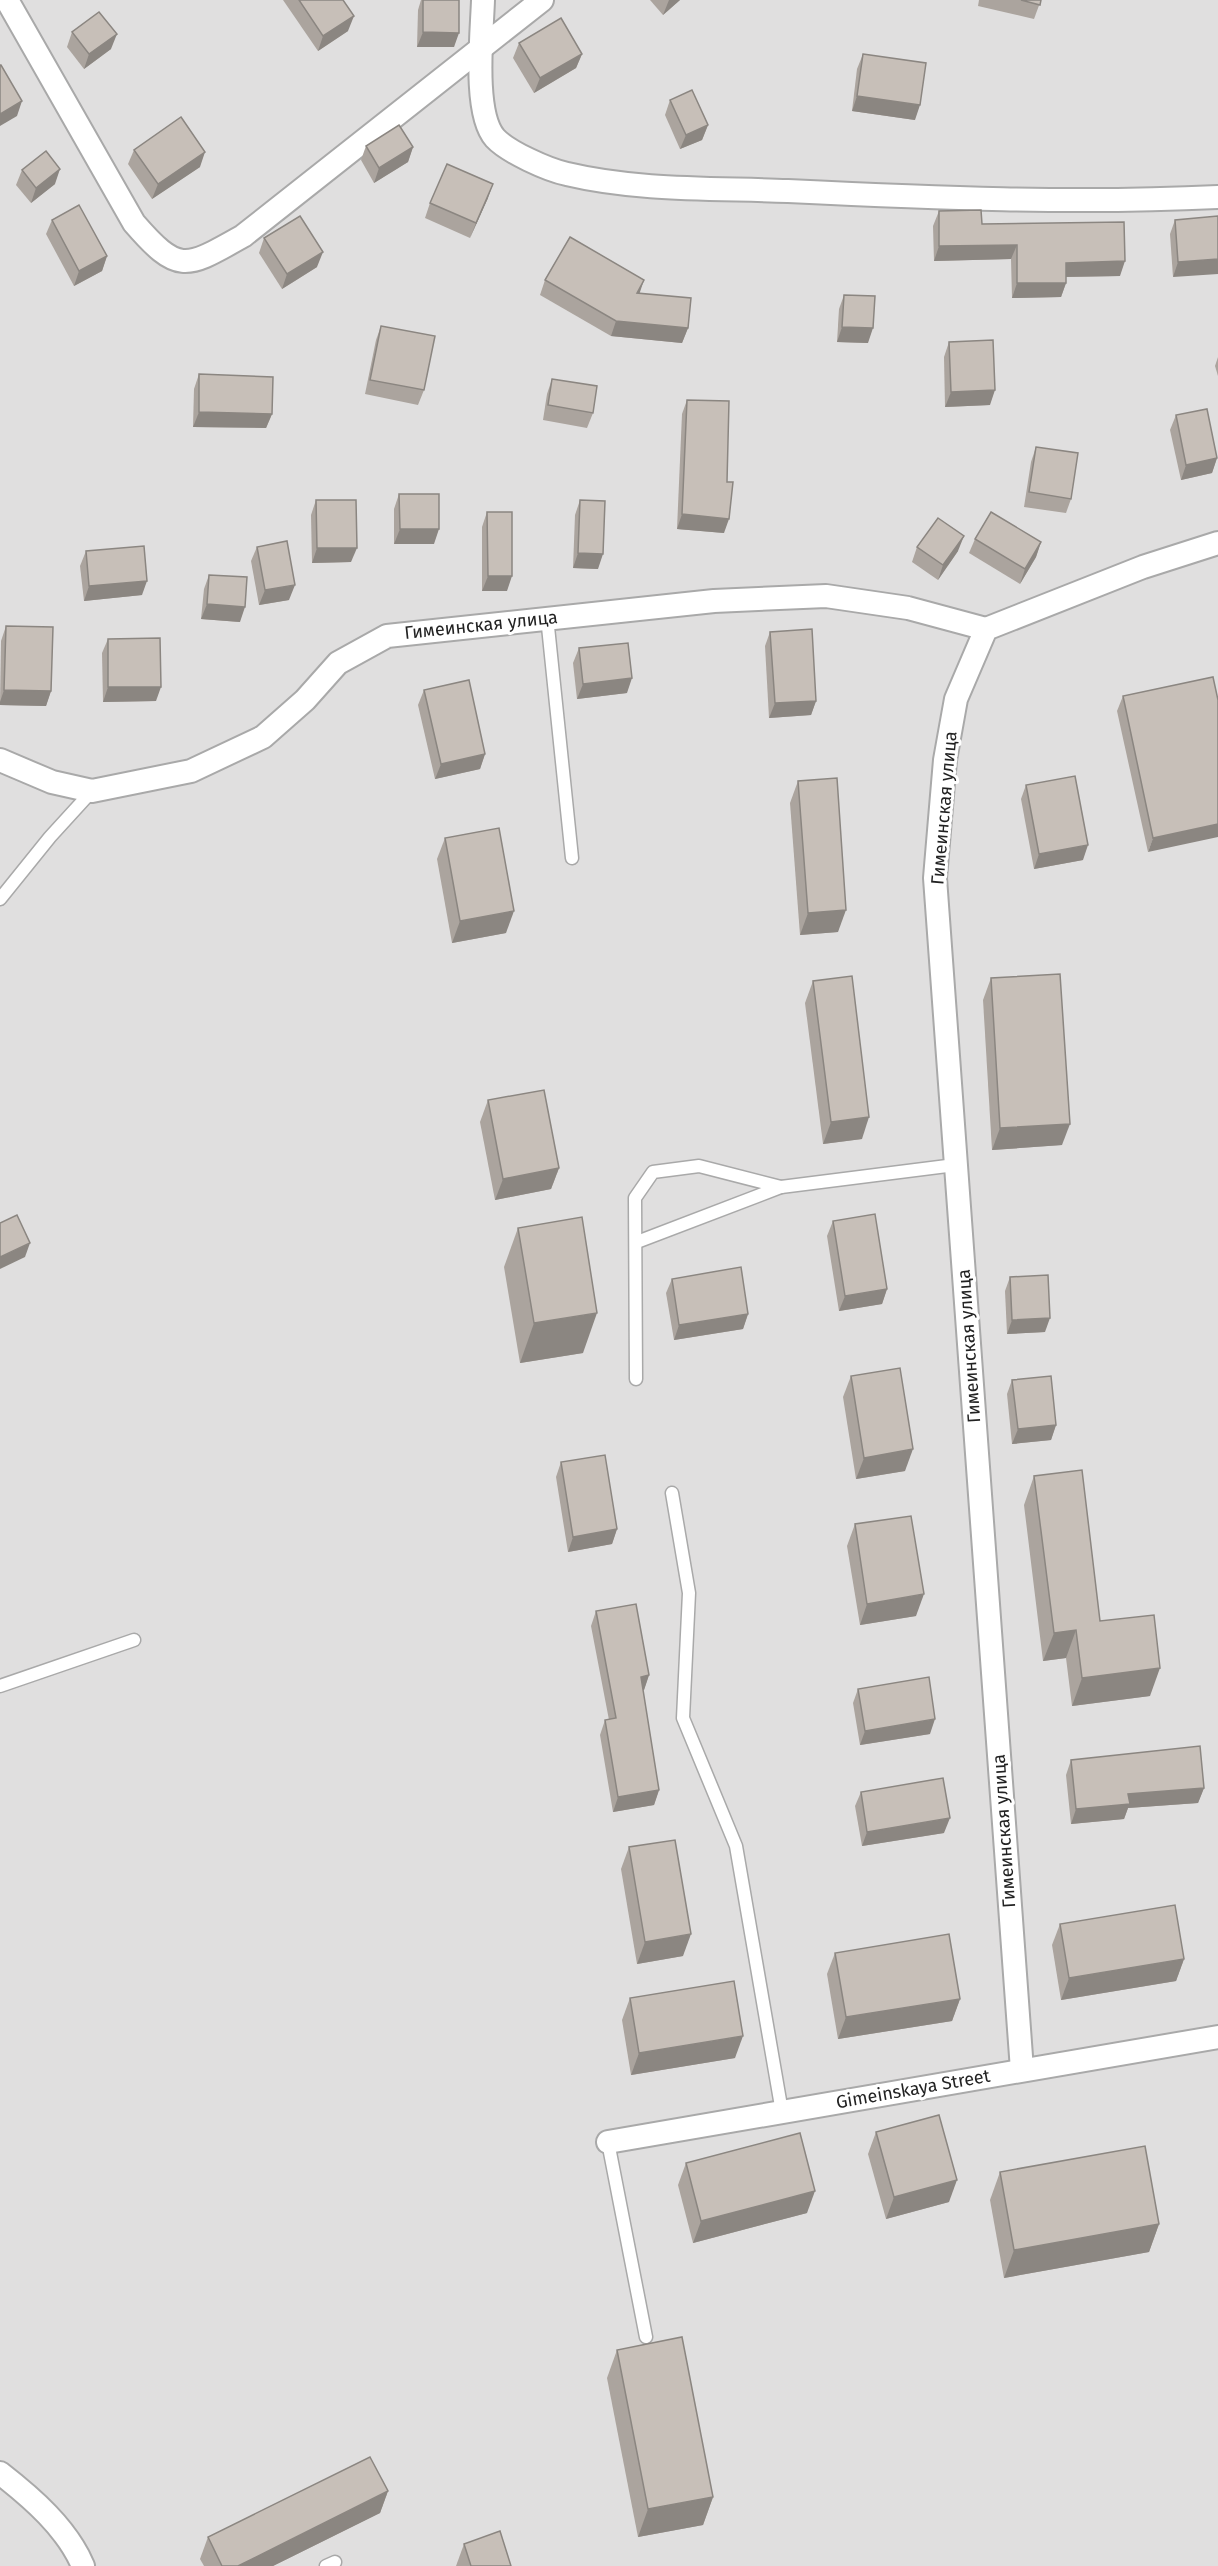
<svg xmlns="http://www.w3.org/2000/svg" width="1218" height="2566" viewBox="0 0 1218 2566" font-family="'Fira Sans',sans-serif">
<rect width="100%" height="100%" fill="#f2efe9"/>
<rect fill="#e0dfdf" x="0" y="0" width="1218" height="2566"/>
<g fill="none" stroke-linecap="round" stroke-linejoin="round">
<defs>
<g id="service">
<path d="M547 617 572 858"/>
<path d="M0 899 50 837 92 791"/>
<path d="M637 1242 781 1187 955 1165"/>
<path d="M636 1379 635 1198 653 1172 699 1166 781 1187"/>
<path d="M672 1493 689 1593 683 1718 736 1846 782 2112"/>
<path d="M0 1686 134 1640"/>
<path d="M608 2142 646 2337"/>
<path d="M326 2566 335 2562"/>
</g>
<g id="minor">
<path d="M7 0 134 223C179 275 186 268 243 236L542 0"/>
<path d="M483 0C482 33 473 113 495 138 508 152 548 170 567 174 638 191 715 188 788 191 931 198 1075 204 1218 197"/>
<path d="M0 760 52 782 92 791 191 771 263 737 305 700 338 663 387 636 714 601 826 596 908 608 986 629"/>
<path d="M1022 2070 935 878 945 760 956 699 986 629 1143 567 1218 543"/>
<path d="M608 2142 1218 2037"/>
<path d="M0 2473C32 2498 67 2528 83 2566"/>
</g>
</defs>
<use href="#service" stroke="#a9a9a9" stroke-width="15"/>
<use href="#minor" stroke="#a9a9a9" stroke-width="26"/>
<use href="#service" stroke="#fff" stroke-width="12"/>
<use href="#minor" stroke="#fff" stroke-width="22"/>
</g>
<g fill="#aba49e">
<path d="M283 0H343L348 31 318 51Z"/>
<path d="M421 0H459L454 47H417L418 10Z"/>
<path d="M650 0H680L663 15Z"/>
<path d="M979 0H1041L1034 19 978 6Z"/>
<path d="M72 32 111 49 84 69 67 47Z"/>
<path d="M519 43 582 54 576 68 534 93 513 58Z"/>
<path d="M863 54 915 120 852 111 857 69Z"/>
<path d="M670 100 708 125 702 140 680 149 665 115Z"/>
<path d="M366 146 413 147 408 162 374 183 361 160Z"/>
<path d="M134 150 200 167 152 199 128 164Z"/>
<path d="M22 170 55 184 31 203 16 185Z"/>
<path d="M488 198 470 238 425 218 430 203Z"/>
<path d="M939 211 1120 276 1066 277V283L1061 297 1012 298 1011 259 934 261 933 226Z"/>
<path d="M1218 216 1173 277 1170 234 1175 220Z"/>
<path d="M52 220 107 256 102 271 74 286 46 234Z"/>
<path d="M264 238 317 267 282 289 259 253Z"/>
<path d="M545 280 688 328 682 343 611 336 540 295Z"/>
<path d="M844 295 868 343 837 342 839 309Z"/>
<path d="M381 326 424 390 418 405 365 394 376 340Z"/>
<path d="M949 342 990 405 945 407 944 357Z"/>
<path d="M1218 357V376L1215 366Z"/>
<path d="M199 374 272 414 266 428 193 427 194 389Z"/>
<path d="M552 379 593 413 587 428 543 420 547 394Z"/>
<path d="M687 400 724 533 677 529 682 414Z"/>
<path d="M1176 415 1217 458 1212 473 1181 480 1170 430Z"/>
<path d="M1036 447 1071 499 1066 513 1024 507 1031 462Z"/>
<path d="M399 494 434 544H394V509Z"/>
<path d="M316 500 351 562 312 563 311 515Z"/>
<path d="M580 500 598 569 573 568 575 515Z"/>
<path d="M487 512 507 591H482V527Z"/>
<path d="M975 539 1041 542 1036 557 1020 584 969 553Z"/>
<path d="M257 547 289 600 259 605 251 561Z"/>
<path d="M917 547 958 551 938 580 912 562Z"/>
<path d="M86 551 142 595 84 601 80 566Z"/>
<path d="M209 575 240 622 201 619 204 589Z"/>
<path d="M6 626 51 691 46 706 0 705 1 641Z"/>
<path d="M770 632 816 701 811 715 769 718 765 646Z"/>
<path d="M108 639 156 701 103 702 102 653Z"/>
<path d="M579 648 627 693 577 699 573 663Z"/>
<path d="M1213 677 1148 852 1117 711 1123 696Z"/>
<path d="M424 690 485 754 480 769 435 779 418 705Z"/>
<path d="M798 781 838 932 800 935 790 803Z"/>
<path d="M1026 785 1083 860 1034 869 1021 799Z"/>
<path d="M445 838 506 933 452 943 437 859Z"/>
<path d="M991 978 1062 1145 992 1150 983 1000Z"/>
<path d="M813 981 862 1139 823 1144 805 1003Z"/>
<path d="M488 1100 559 1168 551 1189 495 1200 480 1122Z"/>
<path d="M833 1221 887 1289 882 1304 839 1311 827 1236Z"/>
<path d="M518 1228 583 1353 520 1363 504 1267Z"/>
<path d="M1010 1277 1045 1332 1007 1334 1005 1291Z"/>
<path d="M672 1279 748 1314 743 1329 674 1340 666 1293Z"/>
<path d="M851 1376 905 1471 856 1479 843 1397Z"/>
<path d="M1012 1380 1056 1425 1051 1440 1012 1444 1007 1394Z"/>
<path d="M561 1462 617 1529 612 1544 568 1552 556 1477Z"/>
<path d="M1034 1476 1100 1621 1150 1696 1072 1706 1066 1658 1043 1661 1024 1505Z"/>
<path d="M855 1524 916 1616 860 1625 847 1546Z"/>
<path d="M596 1611 649 1675 644 1690H643L659 1790 654 1805 613 1812 600 1735 605 1720H609L591 1626Z"/>
<path d="M858 1689 930 1734 860 1745 853 1703Z"/>
<path d="M1071 1760 1204 1788 1198 1803 1128 1808 1124 1819 1071 1824 1066 1775Z"/>
<path d="M861 1792 944 1833 862 1846 855 1806Z"/>
<path d="M629 1847 683 1956 637 1964 621 1869Z"/>
<path d="M1060 1924 1184 1959 1176 1981 1061 2000 1052 1945Z"/>
<path d="M835 1953 960 1999 952 2021 838 2039 827 1974Z"/>
<path d="M630 1998 735 2058 631 2075 622 2020Z"/>
<path d="M876 2132 949 2202 886 2219 868 2154Z"/>
<path d="M686 2163 807 2213 693 2243 678 2185Z"/>
<path d="M1000 2172 1159 2224 1149 2252 1004 2278 990 2200Z"/>
<path d="M617 2350 713 2497 703 2525 638 2537 607 2378Z"/>
<path d="M388 2491 380 2513 273 2566H204L200 2559 208 2537Z"/>
<path d="M464 2544 511 2566H456Z"/>
</g>
<g fill="#8b8681">
<path d="M669 0H680L663 15Z"/>
<path d="M354 16 348 31 318 51 323 36Z"/>
<path d="M423 32 459 33 454 47H417Z"/>
<path d="M117 34 111 49 84 69 89 54Z"/>
<path d="M582 54 576 68 534 93 540 78Z"/>
<path d="M857 96 920 105 915 120 852 111Z"/>
<path d="M22 101 17 116 0 126V114Z"/>
<path d="M708 125 702 140 680 149 686 135Z"/>
<path d="M413 147 408 162 374 183 379 168Z"/>
<path d="M205 152 200 167 152 199 158 184Z"/>
<path d="M60 169 55 184 31 203 36 188Z"/>
<path d="M493 184 488 198 470 238 476 223Z"/>
<path d="M1017 245 1011 259 934 261 939 246Z"/>
<path d="M323 252 317 267 282 289 287 274Z"/>
<path d="M107 256 102 271 74 286 79 271Z"/>
<path d="M1218 259V274L1173 277 1178 262Z"/>
<path d="M1125 261 1120 276 1061 277 1066 263Z"/>
<path d="M644 280 639 295 637 293Z"/>
<path d="M1017 283H1066L1061 297 1012 298Z"/>
<path d="M616 321 688 328 682 343 611 336Z"/>
<path d="M842 327 873 328 868 343 837 342Z"/>
<path d="M995 390 990 405 945 407 951 392Z"/>
<path d="M199 412 272 414 266 428 193 427Z"/>
<path d="M1217 458 1212 473 1181 480 1186 465Z"/>
<path d="M682 514 729 519 724 533 677 529Z"/>
<path d="M400 529H439L434 544H394Z"/>
<path d="M964 536 958 551 938 580 943 565Z"/>
<path d="M1041 542 1036 557 1020 584 1025 569Z"/>
<path d="M317 548H357L351 562 312 563Z"/>
<path d="M578 553 603 554 598 569 573 568Z"/>
<path d="M488 576H512L507 591H482Z"/>
<path d="M147 581 142 595 84 601 89 586Z"/>
<path d="M295 585 289 600 259 605 265 590Z"/>
<path d="M207 604 245 607 240 622 201 619Z"/>
<path d="M632 678 627 693 577 699 583 684Z"/>
<path d="M108 687H161L156 701 103 702Z"/>
<path d="M4 690 51 691 46 706 0 705V702Z"/>
<path d="M816 701 811 715 769 718 775 703Z"/>
<path d="M485 754 480 769 435 779 441 764Z"/>
<path d="M1218 824V837L1148 852 1153 838Z"/>
<path d="M1088 845 1083 860 1034 869 1039 854Z"/>
<path d="M846 910 838 932 800 935 808 913Z"/>
<path d="M514 911 506 933 452 943 460 921Z"/>
<path d="M869 1117 862 1139 823 1144 831 1122Z"/>
<path d="M1070 1124 1062 1145 992 1150 1000 1128Z"/>
<path d="M559 1168 551 1189 495 1200 503 1179Z"/>
<path d="M30 1243 25 1257 0 1269V1257Z"/>
<path d="M887 1289 882 1304 839 1311 845 1296Z"/>
<path d="M597 1313 583 1353 520 1363 534 1323Z"/>
<path d="M748 1314 743 1329 674 1340 679 1325Z"/>
<path d="M1050 1318 1045 1332 1007 1334 1012 1320Z"/>
<path d="M1056 1425 1051 1440 1012 1444 1018 1429Z"/>
<path d="M913 1449 905 1471 856 1479 864 1458Z"/>
<path d="M617 1529 612 1544 568 1552 573 1537Z"/>
<path d="M924 1594 916 1616 860 1625 867 1604Z"/>
<path d="M1076 1630 1066 1658 1043 1661 1054 1633Z"/>
<path d="M1160 1668 1150 1696 1072 1706 1082 1678Z"/>
<path d="M649 1675 644 1690 635 1692 641 1677Z"/>
<path d="M935 1719 930 1734 860 1745 865 1731Z"/>
<path d="M1204 1788 1198 1803 1128 1808 1124 1819 1071 1824 1076 1809 1128 1794Z"/>
<path d="M659 1790 654 1805 613 1812 618 1797Z"/>
<path d="M950 1818 944 1833 862 1846 867 1832Z"/>
<path d="M691 1934 683 1956 637 1964 645 1942Z"/>
<path d="M1184 1959 1176 1981 1061 2000 1069 1978Z"/>
<path d="M960 1999 952 2021 838 2039 846 2017Z"/>
<path d="M743 2036 735 2058 631 2075 639 2053Z"/>
<path d="M957 2180 949 2202 886 2219 894 2197Z"/>
<path d="M815 2191 807 2213 693 2243 701 2221Z"/>
<path d="M1159 2224 1149 2252 1004 2278 1014 2250Z"/>
<path d="M388 2491 380 2513 273 2566H238Z"/>
<path d="M713 2497 703 2525 638 2537 648 2509Z"/>
</g>
<g fill="#c7bfb8" stroke="#8b8681" stroke-width="1.5">
<path d="M299 0H343L354 16 323 36Z"/>
<path d="M423 0H459V33L423 32Z"/>
<path d="M1021 0H1041L1040 5Z"/>
<path d="M99 12 117 34 89 54 72 32Z"/>
<path d="M561 18 582 54 540 78 519 43Z"/>
<path d="M863 54 926 63 920 105 857 96Z"/>
<path d="M0 65H1L22 101 0 114Z"/>
<path d="M692 90 708 125 686 135 670 100Z"/>
<path d="M181 117 205 152 158 184 134 150Z"/>
<path d="M399 125 413 147 379 168 366 146Z"/>
<path d="M46 151 60 169 36 188 22 170Z"/>
<path d="M447 164 493 184 476 223 430 203Z"/>
<path d="M79 205 107 256 79 271 52 220Z"/>
<path d="M981 210 982 224 1124 222 1125 261 1066 263V283H1017V245L939 246V211Z"/>
<path d="M300 216 323 252 287 274 264 238Z"/>
<path d="M1218 216V259L1178 262 1175 220Z"/>
<path d="M570 237 644 280 637 293 691 298 688 328 616 321 545 280Z"/>
<path d="M844 295 875 296 873 328 842 327Z"/>
<path d="M381 326 435 336 424 390 370 380Z"/>
<path d="M993 340 995 390 951 392 949 342Z"/>
<path d="M199 374 273 377 272 414 199 412Z"/>
<path d="M552 379 597 386 593 413 548 405Z"/>
<path d="M687 400 729 401 727 482H733L729 519 682 514Z"/>
<path d="M1207 409 1217 458 1186 465 1176 415Z"/>
<path d="M1036 447 1078 453 1071 499 1029 492Z"/>
<path d="M399 494H439V529H400Z"/>
<path d="M316 500H356L357 548H317Z"/>
<path d="M580 500 605 501 603 554 578 553Z"/>
<path d="M487 512H512V576H488Z"/>
<path d="M991 512 1041 542 1025 569 975 539Z"/>
<path d="M938 518 964 536 943 565 917 547Z"/>
<path d="M287 541 295 585 265 590 257 547Z"/>
<path d="M144 546 147 581 89 586 86 551Z"/>
<path d="M209 575 247 577 245 607 207 604Z"/>
<path d="M6 626 53 627 51 691 4 690Z"/>
<path d="M812 629 816 701 775 703 770 632Z"/>
<path d="M160 638 161 687H108V639Z"/>
<path d="M628 643 632 678 583 684 579 648Z"/>
<path d="M1213 677 1218 700V824L1153 838 1123 696Z"/>
<path d="M469 680 485 754 441 764 424 690Z"/>
<path d="M1075 776 1088 845 1039 854 1026 785Z"/>
<path d="M837 778 846 910 808 913 798 781Z"/>
<path d="M499 828 514 911 460 921 445 838Z"/>
<path d="M1060 974 1070 1124 1000 1128 991 978Z"/>
<path d="M852 976 869 1117 831 1122 813 981Z"/>
<path d="M544 1090 559 1168 503 1179 488 1100Z"/>
<path d="M875 1214 887 1289 845 1296 833 1221Z"/>
<path d="M17 1215 30 1243 0 1257V1223Z"/>
<path d="M582 1217 597 1313 534 1323 518 1228Z"/>
<path d="M741 1267 748 1314 679 1325 672 1279Z"/>
<path d="M1048 1275 1050 1318 1012 1320 1010 1277Z"/>
<path d="M900 1368 913 1449 864 1458 851 1376Z"/>
<path d="M1051 1376 1056 1425 1018 1429 1012 1380Z"/>
<path d="M605 1455 617 1529 573 1537 561 1462Z"/>
<path d="M1082 1470 1100 1621 1154 1615 1160 1668 1082 1678 1076 1630 1054 1633 1034 1476Z"/>
<path d="M911 1516 924 1594 867 1604 855 1524Z"/>
<path d="M636 1604 649 1675 641 1677 659 1790 618 1797 605 1720 616 1718 596 1611Z"/>
<path d="M929 1677 935 1719 865 1731 858 1689Z"/>
<path d="M1200 1746 1204 1788 1128 1794 1130 1804 1076 1809 1071 1760Z"/>
<path d="M943 1778 950 1818 867 1832 861 1792Z"/>
<path d="M675 1840 691 1934 645 1942 629 1847Z"/>
<path d="M1175 1905 1184 1959 1069 1978 1060 1924Z"/>
<path d="M949 1934 960 1999 846 2017 835 1953Z"/>
<path d="M734 1981 743 2036 639 2053 630 1998Z"/>
<path d="M939 2115 957 2180 894 2197 876 2132Z"/>
<path d="M800 2133 815 2191 701 2221 686 2163Z"/>
<path d="M1145 2146 1159 2224 1014 2250 1000 2172Z"/>
<path d="M682 2337 713 2497 648 2509 617 2350Z"/>
<path d="M370 2457 388 2491 238 2566H222L208 2537Z"/>
<path d="M500 2531 511 2566H471L464 2544Z"/>
</g>
<g text-anchor="middle" dominant-baseline="central" stroke-width="6" stroke-linejoin="round" paint-order="stroke">
<g font-size="18" fill="#222" stroke="#fff">
<text transform="translate(481 625) rotate(-6)">Гимеинская улица</text>
<text transform="translate(944 808) rotate(-85)">Гимеинская улица</text>
<text transform="translate(969 1346) rotate(-94)">Гимеинская улица</text>
<text transform="translate(1004 1831) rotate(-94)">Гимеинская улица</text>
<text transform="translate(913 2089) rotate(-10)">Gimeinskaya Street</text>
</g>
</g>
</svg>
